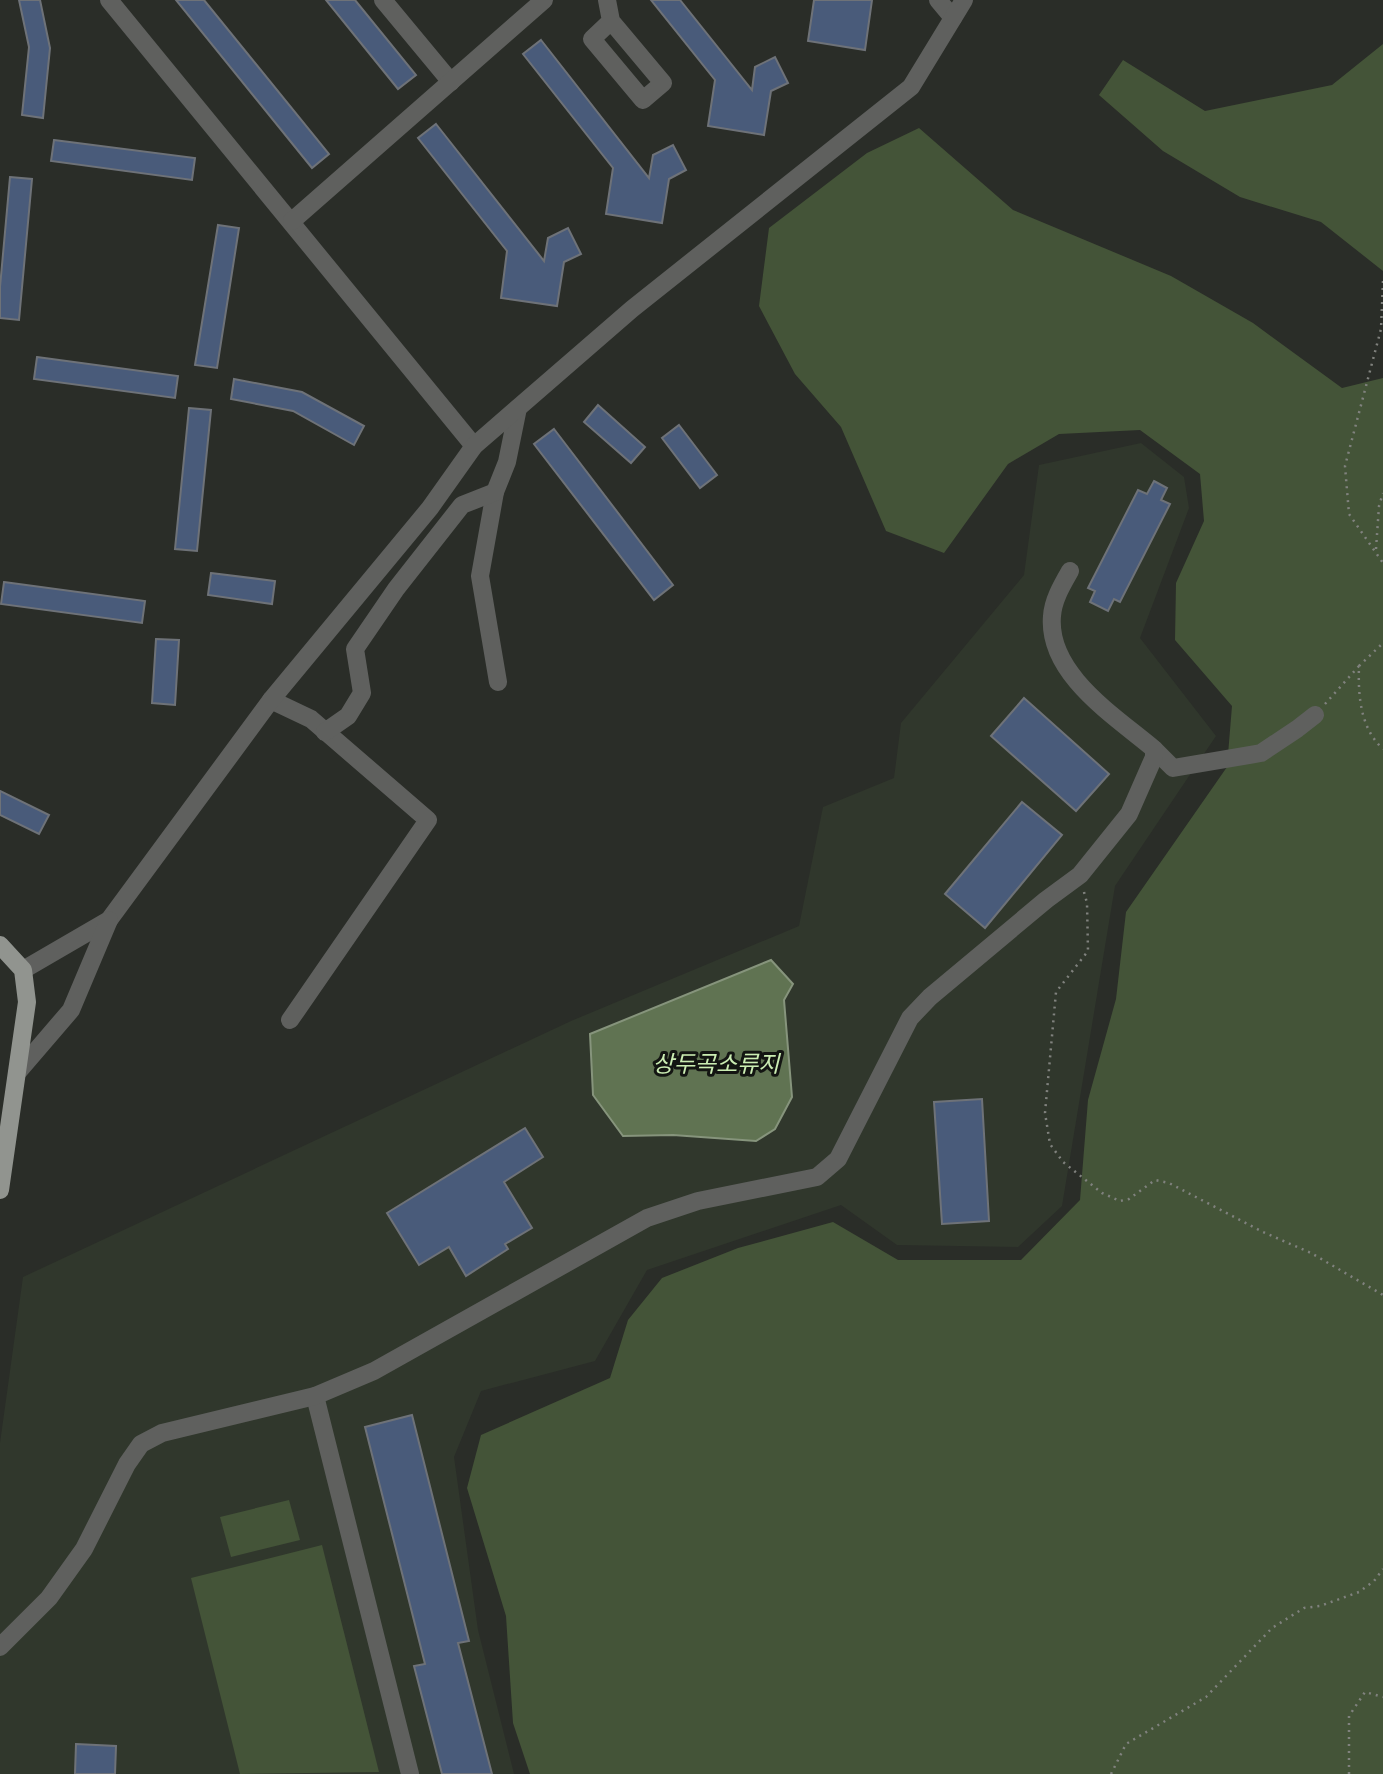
<svg xmlns="http://www.w3.org/2000/svg" width="1383" height="1774" viewBox="0 0 1383 1774" font-family="'Exo 2','Noto Sans KR',sans-serif">
<rect width="100%" height="100%" fill="#2a2d28"/>
<path fill="#30372c" d="M1141 443 1184 477 1189 508 1140 638 1216 736 1115 886 1062 1206 1018 1247 897 1245 841 1205 647 1270 595 1361 481 1391 454 1457 478 1630 514 1774H0V1443L23 1277 571 1021 799 926 823 807 894 778 901 723 1024 575 1039 465Z"/>
<g fill="#445438">
<path d="M1383 44V271L1321 222 1240 197 1163 151 1099 95 1123 60 1205 111 1332 85Z"/>
<path d="M919 128 1013 210 1171 276 1253 323 1342 388 1383 378V1774H530L513 1723 506 1616 467 1488 481 1435 610 1378 628 1320 662 1278 738 1248 833 1222 898 1260H1021L1080 1200 1088 1100 1116 999 1126 912 1227 767 1232 706 1175 640 1176 583 1204 521 1200 474 1140 430 1059 434 1008 464 944 553 886 531 841 427 795 374 759 306 769 228 867 153Z"/>
<path d="M289 1500 300 1540 231 1557 220 1517Z"/>
<path d="M322 1545 379 1772 240 1774 191 1578Z"/>
</g>
<path fill="#607352" stroke="#86947c" stroke-width="2" d="M771 960 793 984 784 1000 792 1097 775 1129 756 1141 673 1135 623 1136 593 1095 590 1034Z"/>
<g fill="#495b7a" stroke="#6e7278" stroke-width="2">
<path d="M19 0H40L50 48 43 118 22 115 29 47Z"/>
<path d="M176 0H204L329 154 312 168Z"/>
<path d="M326 0H355L416 75 398 89Z"/>
<path d="M651 0H680L752 90 755 67 775 57 788 83 771 91 764 135 708 126 715 80Z"/>
<path d="M814 0H872L865 50 808 41Z"/>
<path d="M541 40 649 178 653 155 673 145 686 170 669 179 662 223 606 214 613 168 523 54Z"/>
<path d="M436 124 544 261 548 238 568 228 581 254 564 262 557 306 501 298 507 251 418 138Z"/>
<path d="M54 140 195 158 192 180 51 161Z"/>
<path d="M10 177 32 179 19 320 0 318V287Z"/>
<path d="M218 225 239 228 217 368 195 365Z"/>
<path d="M37 357 178 376 175 398 34 379Z"/>
<path d="M234 379 302 392 364 426 354 445 293 411 231 399Z"/>
<path d="M598 405 645 447 631 463 584 422Z"/>
<path d="M189 408 211 410 197 551 175 549Z"/>
<path d="M679 425 717 475 700 488 662 438Z"/>
<path d="M554 429 673 585 654 600 534 444Z"/>
<path d="M1154 481 1167 488 1161 500 1170 504 1120 602 1114 599 1108 611 1090 602 1095 591 1088 588 1138 490 1147 494Z"/>
<path d="M211 573 275 581 272 604 208 595Z"/>
<path d="M4 582 145 601 142 623 1 604Z"/>
<path d="M156 639 179 640 175 705 152 703Z"/>
<path d="M1024 698 1109 774 1076 811 991 736Z"/>
<path d="M0 791 49 815 39 834 0 815Z"/>
<path d="M1022 802 1062 835 985 928 945 894Z"/>
<path d="M982 1099 989 1221 942 1224 934 1102Z"/>
<path d="M525 1128 543 1157 504 1182 532 1228 505 1244 508 1249 466 1276 449 1247 419 1265 387 1213Z"/>
<path d="M412 1415 469 1641 458 1643 492 1774H442L414 1666 425 1664 365 1427Z"/>
<path d="M76 1744 116 1746 115 1774H75Z"/>
</g>
<g fill="none" stroke-linecap="round" stroke-linejoin="round">
<g stroke="#80827e" stroke-width="2.5" stroke-dasharray="2 5" stroke-linecap="butt">
<path d="M1383 281 1381 329 1345 466 1349 514 1383 563"/>
<path d="M1376 549 1379 506 1383 493"/>
<path d="M1359 666 1383 643"/>
<path d="M1325 704 1359 666C1358 695 1360 728 1383 749"/>
<path d="M1084 892 1087 903 1088 951 1056 992 1045 1113 1050 1144 1063 1162 1102 1193 1120 1201 1129 1199 1155 1180 1169 1183 1263 1232 1311 1253 1383 1295"/>
<path d="M1111 1774 1126 1744 1206 1697 1272 1628 1304 1608 1320 1606 1359 1592 1374 1581 1383 1569"/>
<path d="M1349 1774V1716L1365 1692 1383 1697"/>
</g>
<g stroke="#5f605e" stroke-width="18">
<path d="M109 0 474 446"/>
<path d="M383 0 451 82"/>
<path d="M607 0 611 21 663 83 643 100 592 39 611 21"/>
<path d="M938 0 953 18"/>
<path d="M292 221 544 0"/>
<path d="M495 492 480 576 498 682"/>
<path d="M271 700 311 719 428 820 290 1020"/>
<path d="M325 732 348 716 362 693 355 649 396 589 462 505 495 492 507 462 518 408"/>
<path d="M1154 749 1173 768 1261 753 1297 729 1315 715"/>
<path d="M23 970 109 920 271 700 430 508 474 446 632 309 911 87 964 0"/>
<path d="M17 1073 71 1010 109 920"/>
<path d="M315 1396 410 1774"/>
<path d="M0 1647 49 1598 84 1549 127 1464 141 1444 162 1433 315 1396 374 1371 647 1218 698 1201 817 1177 838 1159 910 1018 930 997 1046 900 1080 875 1129 814 1154 757V749C1115 716 1047 674 1052 616 1053 600 1062 585 1070 571"/>
</g>
<path stroke="#91948f" stroke-width="18" d="M0 945 23 970 27 1002 0 1190"/>
</g>
<g text-anchor="middle" dominant-baseline="central" stroke-width="6" stroke-linejoin="round" paint-order="stroke">
<g font-size="23" font-style="italic" fill="#cbedb3" stroke="#131512">
<text x="716" y="1063">상두곡소류지</text>
</g>
</g>
</svg>
